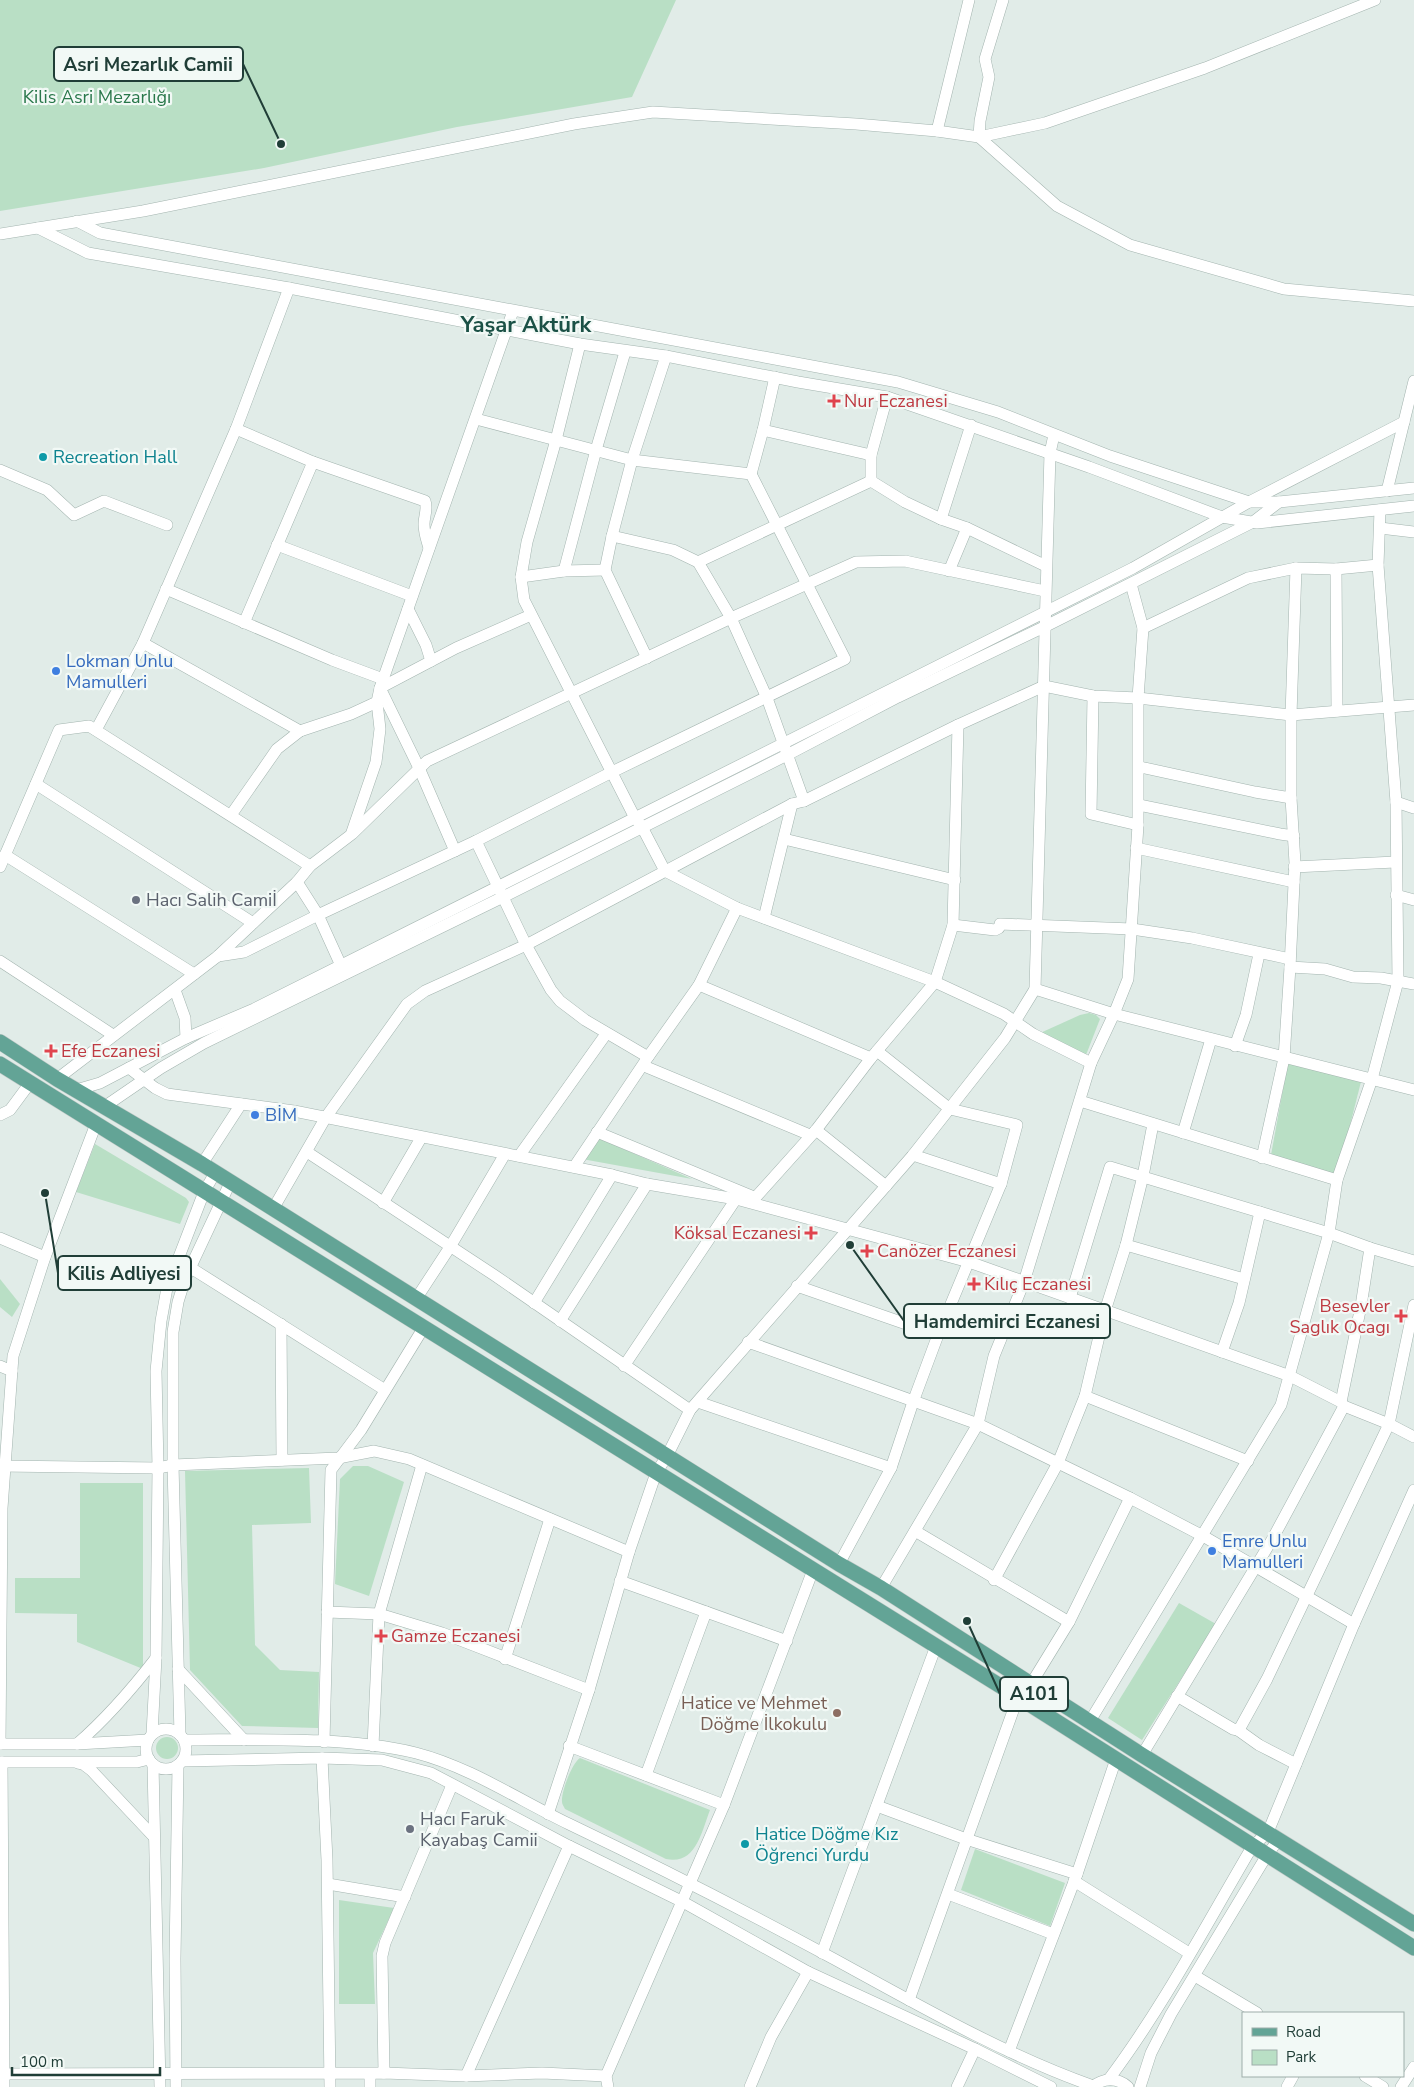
<svg xmlns="http://www.w3.org/2000/svg" width="1414" height="2087" viewBox="0 0 1414 2087" font-family="'Nunito Sans',sans-serif">
<rect width="100%" height="100%" fill="#e1ece8"/>
<g fill="#b9dfc5">
<path d="M0 0H676L632 97 457 127 264 168 0 211Z"/>
<path d="M1089 1013 1096 1015 1100 1019 1086 1055 1038 1034 1080 1015Z"/>
<path d="M1289 1056 1363 1074 1337 1176 1271 1155Z"/>
<path d="M596 1137 692 1179 582 1159Z"/>
<path d="M95 1144 186 1198 189 1202 180 1224 76 1192Z"/>
<path d="M0 1279 20 1304 12 1317 0 1307Z"/>
<path d="M353 1466H368L404 1482 369 1596 335 1584 340 1479Z"/>
<path d="M309 1468 311 1523 252 1525 255 1645 280 1670 319 1672 318 1728 242 1726 190 1670 185 1471Z"/>
<path d="M80 1483H143V1669L77 1642V1614L15 1613V1578H80Z"/>
<path d="M1179 1603 1216 1624 1142 1740 1108 1718Z"/>
<circle cx="167" cy="1748" r="11"/>
<path d="M580 1758 710 1810C701 1833 696 1865 666 1859L565 1809C564 1807 562 1804 562 1802 561 1792 572 1763 580 1758Z"/>
<path d="M975 1849 1065 1883 1050 1926 961 1890Z"/>
<path d="M339 1900 394 1908 373 1953 375 2004H339Z"/>
</g>
<g fill="none" stroke-linecap="round" stroke-linejoin="round">
<defs>
<g id="minor">
<path d="M1003 0 985 59 989 77 980 121 979 137 1057 206 1130 245 1284 289 1414 301"/>
<path d="M937 131 969 0"/>
<path d="M77 221 100 233 898 382 998 412 1110 456 1249 502H1279L1414 488"/>
<path d="M38 228 88 253 289 288 580 344 666 356 798 382 887 397 1089 467 1222 517 1257 523 1414 506"/>
<path d="M0 234 143 211 574 124 653 112 856 124 937 131 979 137 1045 123 1205 68 1375 0"/>
<path d="M580 344 556 440 527 542 521 577 524 600 634 816 642 827 665 871 737 908 935 982 1004 1014 1033 1034 1091 1063"/>
<path d="M236 429 313 462 425 501C428 509 424 516 424 524 424 533 427 541 429 548"/>
<path d="M763 430 871 455"/>
<path d="M0 470 47 490 74 515 104 501 167 525"/>
<path d="M751 474 763 430 775 377"/>
<path d="M871 481V455L887 397"/>
<path d="M1387 491 1414 381"/>
<path d="M941 519 971 425"/>
<path d="M1380 528 1414 532"/>
<path d="M612 536 673 550 698 562 731 618 767 698 804 801"/>
<path d="M277 545 412 596"/>
<path d="M698 562 871 481 905 502 941 519 967 528 1046 566"/>
<path d="M1336 569 1337 711"/>
<path d="M564 571 596 450 625 352"/>
<path d="M949 571 967 528"/>
<path d="M521 577 564 571 605 570"/>
<path d="M166 589 332 660 383 679"/>
<path d="M408 609 426 645 431 661"/>
<path d="M244 623 313 462"/>
<path d="M1143 628 1248 578 1296 568 1336 569 1378 565"/>
<path d="M143 643 300 731"/>
<path d="M647 658 605 570 612 536 632 460 666 356"/>
<path d="M1093 696 1091 814 1138 825"/>
<path d="M96 730 143 643 236 429 289 288"/>
<path d="M1140 767 1255 792 1291 798"/>
<path d="M36 784 253 923"/>
<path d="M1396 802 1414 808"/>
<path d="M1139 805 1280 834 1294 836"/>
<path d="M231 815 277 749 300 731 351 714 377 702"/>
<path d="M352 832 376 762 380 729 377 702 380 688 513 311"/>
<path d="M784 839 955 880"/>
<path d="M476 841 526 945 551 990 560 1001 585 1020 648 1057"/>
<path d="M1136 848 1294 882"/>
<path d="M455 851 419 768 380 688 456 648 531 615"/>
<path d="M5 855 194 974"/>
<path d="M0 867 59 730 89 726 310 866"/>
<path d="M1294 867 1395 862"/>
<path d="M297 882 318 915 343 970"/>
<path d="M1396 895 1414 900"/>
<path d="M764 918 792 804"/>
<path d="M953 925 995 930 999 928 1000 924 1132 929 1192 938 1290 959"/>
<path d="M218 956 244 952 318 915 476 841 612 772 845 659 751 474 632 460 476 419"/>
<path d="M0 961 113 1035"/>
<path d="M1290 967 1325 969 1353 977 1381 978 1414 984"/>
<path d="M699 985 871 1058"/>
<path d="M1035 989 1114 1014 1414 1090"/>
<path d="M175 990 185 1018 186 1038"/>
<path d="M1235 1046 1246 1015 1259 954"/>
<path d="M644 1066 810 1135"/>
<path d="M129 1068 155 1088 167 1094 294 1111 612 1175 647 1184 736 1199 969 1262 1290 1376 1341 1402 1344 1406 1389 1424 1414 1437"/>
<path d="M57 1079 218 956 297 882 310 866 352 834 427 761 731 618 856 562 905 561 1045 591"/>
<path d="M76 1090 100 1083 186 1038 254 1009 1133 568 1249 502 1404 422"/>
<path d="M1080 1101 1337 1180"/>
<path d="M104 1107 161 1068 204 1043 503 897 787 755 898 697 1044 627 1253 522 1279 502"/>
<path d="M0 1115 10 1110 30 1083"/>
<path d="M816 1130 886 1186"/>
<path d="M597 1132 754 1197"/>
<path d="M1183 1133 1211 1039"/>
<path d="M307 1152 494 1275 690 1410"/>
<path d="M913 1155 1001 1184"/>
<path d="M519 1156 606 1034"/>
<path d="M1262 1158 1284 1058 1290 967 1295 863 1291 798V715L1296 568"/>
<path d="M202 1164 241 1104"/>
<path d="M574 1167 648 1057 699 985 737 908"/>
<path d="M383 1203 421 1138"/>
<path d="M273 1209 326 1117 407 1004 425 991 526 945 792 804 804 801 958 725 1044 686 1093 696 1138 698 1291 715 1414 705"/>
<path d="M0 1238 45 1257"/>
<path d="M1126 1245 1244 1279"/>
<path d="M191 1268 385 1390"/>
<path d="M797 1286 938 1335"/>
<path d="M1070 1298 1110 1167 1329 1233 1370 1248 1414 1261"/>
<path d="M416 1299 450 1247 505 1154"/>
<path d="M534 1303 612 1175"/>
<path d="M560 1321 647 1184"/>
<path d="M281 1324 282 1460"/>
<path d="M748 1342 978 1424 1130 1498 1203 1536 1354 1624"/>
<path d="M1222 1352 1239 1303 1260 1212"/>
<path d="M0 1366 12 1371"/>
<path d="M624 1366 736 1199 755 1198 816 1130 871 1058 935 982 953 925 958 725"/>
<path d="M1085 1396 1248 1461"/>
<path d="M698 1402 891 1468"/>
<path d="M1341 1402 1361 1306 1370 1248"/>
<path d="M0 1466 158 1468 173 1465 338 1458 374 1451 409 1459 629 1552"/>
<path d="M915 1531 1069 1622 1130 1498"/>
<path d="M839 1564 891 1468 913 1402 938 1335 1001 1184 1017 1125 950 1109 877 1051"/>
<path d="M994 1580 1058 1463 1085 1396 1105 1311 1126 1245 1143 1176 1153 1124"/>
<path d="M620 1581 787 1641"/>
<path d="M881 1588 978 1424 994 1356 1024 1282 1091 1063 1114 1014 1128 979 1138 825V698L1143 628 1131 584"/>
<path d="M327 1612 379 1614 442 1633 589 1690"/>
<path d="M505 1659 550 1519"/>
<path d="M178 1669 244 1740"/>
<path d="M1031 1684 1069 1622"/>
<path d="M1177 1696 1233 1729 1238 1730 1240 1728 1267 1679 1389 1424 1414 1305"/>
<path d="M1090 1721 1281 1405 1329 1233 1337 1180 1372 1079 1398 981 1396 802 1378 565 1380 510"/>
<circle cx="166" cy="1749" r="20"/>
<path d="M1238 1730 1259 1745 1296 1764"/>
<path d="M152 1734 156 1658 158 1468 156 1371 161 1321 167 1288 204 1192 215 1173"/>
<path d="M180 1735 173 1465V1332L178 1302 185 1279 230 1183"/>
<path d="M184 1740C256 1740 346 1736 416 1753 470 1767 519 1800 569 1824 659 1867 747 1912 834 1959 918 2005 1003 2054 1093 2086"/>
<path d="M324 1742 331 1470 361 1430 424 1327"/>
<path d="M0 1744 2 1508 13 1356 45 1257 96 1124"/>
<path d="M0 1744H77L148 1740"/>
<path d="M77 1744C107 1718 132 1689 156 1658"/>
<path d="M373 1746 379 1614 422 1465"/>
<path d="M569 1746 724 1805"/>
<path d="M1142 1755 1273 1538 1344 1406"/>
<path d="M322 1758 327 1860 330 2087"/>
<path d="M182 1761 322 1758 382 1760 431 1773 569 1846 683 1902 808 1972 975 2049 1051 2087"/>
<path d="M0 1762H137L149 1759"/>
<path d="M2 1762 4 2087"/>
<path d="M78 1763 83 1764 91 1770 154 1837"/>
<path d="M153 1764 160 2087"/>
<path d="M646 1775 706 1612"/>
<path d="M877 1806 966 1839 1077 1874"/>
<path d="M548 1814 589 1690 629 1552 656 1473 667 1456 690 1410 913 1155 1005 1038 1035 989 1050 453 1054 435"/>
<path d="M1074 1881 1189 1953"/>
<path d="M328 1884 405 1897"/>
<path d="M948 1894 1053 1934"/>
<path d="M822 1953 936 1646"/>
<path d="M1195 1976 1257 2013"/>
<path d="M909 2000 1018 1697"/>
<path d="M1009 2051 1077 1874 1116 1759"/>
<path d="M384 2073 382 1956 385 1943 452 1785"/>
<path d="M0 2074 384 2073 466 2076 542 2073 606 2076"/>
<path d="M370 2074V2087"/>
<path d="M466 2076 569 1846"/>
<path d="M1365 2076 1383 2087"/>
<path d="M1109 2079C1163 2007 1206 1925 1252 1847L1268 1832 1354 1624 1414 1490"/>
<path d="M176 2087 175 1959 178 1765"/>
<path d="M608 2087 606 2076 724 1805 813 1570"/>
<path d="M750 2087 771 2037 808 1972"/>
<path d="M957 2087 975 2049"/>
<path d="M1092 2087C1103 2078 1117 2077 1128 2087"/>
<path d="M1140 2087 1151 2053 1171 2014 1267 1855 1279 1839"/>
<path d="M1287 2087 1293 2076"/>
<path d="M1401 2087 1414 2067"/>
</g>
<g id="major">
<path d="M0 1042 57 1079 202 1164 839 1564 881 1588 1142 1755 1414 1924"/>
<path d="M0 1064 1018 1697 1414 1948"/>
</g>
</defs>
<use href="#minor" stroke="#a3b4af" stroke-width="12"/>
<use href="#major" stroke="#c1c9c7" stroke-width="16"/>
<use href="#minor" stroke="#fff" stroke-width="11"/>
<use href="#major" stroke="#63a496" stroke-width="15"/>
</g>
<g fill="#e0444e" stroke="#f2f9f6" stroke-width="2">
<path d="M831.5 393.5h5v5h5v5h-5v5h-5v-5h-5v-5h5z"/>
<path d="M48.5 1043.5h5v5h5v5h-5v5h-5v-5h-5v-5h5z"/>
<path d="M808.5 1225.5h5v5h5v5h-5v5h-5v-5h-5v-5h5z"/>
<path d="M864.5 1243.5h5v5h5v5h-5v5h-5v-5h-5v-5h5z"/>
<path d="M971.5 1276.5h5v5h5v5h-5v5h-5v-5h-5v-5h5z"/>
<path d="M1398.5 1308.5h5v5h5v5h-5v5h-5v-5h-5v-5h5z"/>
<path d="M378.5 1628.5h5v5h5v5h-5v5h-5v-5h-5v-5h5z"/>
</g>
<g fill="#0f9aa8" stroke="#f2f9f6" stroke-width="2">
<circle cx="43" cy="457" r="5"/>
<circle cx="745" cy="1844" r="5"/>
</g>
<g fill="#3f7fe0" stroke="#f2f9f6" stroke-width="2">
<circle cx="56" cy="671" r="5"/>
<circle cx="255" cy="1115" r="5"/>
<circle cx="1212" cy="1551" r="5"/>
</g>
<g fill="#6b7280" stroke="#f2f9f6" stroke-width="2">
<circle cx="136" cy="900" r="5"/>
<circle cx="410" cy="1829" r="5"/>
</g>
<circle fill="#8d6e63" stroke="#f2f9f6" stroke-width="2" cx="837" cy="1713" r="5"/>
<g text-anchor="middle" dominant-baseline="central" stroke-width="4.5" stroke-linejoin="round" paint-order="stroke">
<g font-size="18" fill="#28774a" stroke="#f2f9f6">
<text x="97" y="97">Kilis Asri Mezarlığı</text>
</g>
<g font-size="18" fill="#be3a42" stroke="#f2f9f6" text-anchor="start">
<text x="844" y="401">Nur Eczanesi</text>
<text x="61" y="1051">Efe Eczanesi</text>
<text x="801" y="1233" text-anchor="end">Köksal Eczanesi</text>
<text x="877" y="1251">Canözer Eczanesi</text>
<text x="984" y="1284">Kılıç Eczanesi</text>
<text x="1390" y="1306" text-anchor="end">Besevler<tspan x="1390" dy="21">Saglık Ocagı</tspan></text>
<text x="391" y="1636">Gamze Eczanesi</text>
</g>
<g font-size="18" fill="#0d838f" stroke="#f2f9f6" text-anchor="start">
<text x="53" y="457">Recreation Hall</text>
<text x="755" y="1834">Hatice Döğme Kız<tspan x="755" dy="21">Öğrenci Yurdu</tspan></text>
</g>
<g font-size="18" fill="#366cbe" stroke="#f2f9f6" text-anchor="start">
<text x="66" y="661">Lokman Unlu<tspan x="66" dy="21">Mamulleri</tspan></text>
<text x="265" y="1115">BİM</text>
<text x="1222" y="1541">Emre Unlu<tspan x="1222" dy="21">Mamulleri</tspan></text>
</g>
<g font-size="18" fill="#5b616d" stroke="#f2f9f6" text-anchor="start">
<text x="146" y="900">Hacı Salih Camiİ</text>
<text x="420" y="1819">Hacı Faruk<tspan x="420" dy="21">Kayabaş Camii</tspan></text>
</g>
<g font-size="18" fill="#785e54" stroke="#f2f9f6" text-anchor="end">
<text x="827" y="1703">Hatice ve Mehmet<tspan x="827" dy="21">Döğme İlkokulu</tspan></text>
</g>
<g font-size="22" font-weight="bold" fill="#1b5146" stroke="#f2f9f6">
<text x="526" y="325">Yaşar Aktürk</text>
</g>
</g>
<path fill="none" stroke="#203e37" stroke-width="2" d="M281 144L243 64M45 1193L58 1273M850 1245L904 1321M967 1621L1000 1694"/>
<g fill="#203e37" stroke="#f2f9f6" stroke-width="2">
<circle cx="281" cy="144" r="5"/>
<circle cx="45" cy="1193" r="5"/>
<circle cx="850" cy="1245" r="5"/>
<circle cx="967" cy="1621" r="5"/>
</g>
<g fill="#f2f9f6" stroke="#203e37" stroke-width="2">
<rect x="54" y="47" width="189" height="34" rx="5"/>
<rect x="58" y="1256" width="133" height="34" rx="5"/>
<rect x="904" y="1304" width="206" height="34" rx="5"/>
<rect x="1000" y="1677" width="68" height="34" rx="5"/>
</g>
<g font-size="19" text-anchor="middle" font-weight="bold" fill="#203e37">
<text x="148" y="71">Asri Mezarlık Camii</text>
<text x="124" y="1280">Kilis Adliyesi</text>
<text x="1007" y="1328">Hamdemirci Eczanesi</text>
<text x="1034" y="1700">A101</text>
</g>
<rect x="1242" y="2012" width="162" height="65" fill="#f2f9f6" stroke="#9eaeaa"/>
<rect x="1252" y="2028" width="25" height="8" fill="#63a496" stroke="#9eaeaa"/>
<text x="1286" y="2037" font-size="15" fill="#203e37">Road</text>
<rect x="1252" y="2050" width="25" height="15" fill="#b9dfc5" stroke="#9eaeaa"/>
<text x="1286" y="2062" font-size="15" fill="#203e37">Park</text>
<path d="M12 2067v8h148v-8" fill="none" stroke="#203e37" stroke-width="2.5"/>
<text x="20" y="2067" font-size="15" fill="#203e37" stroke="#f2f9f6" stroke-width="4" paint-order="stroke">100 m</text>
</svg>
